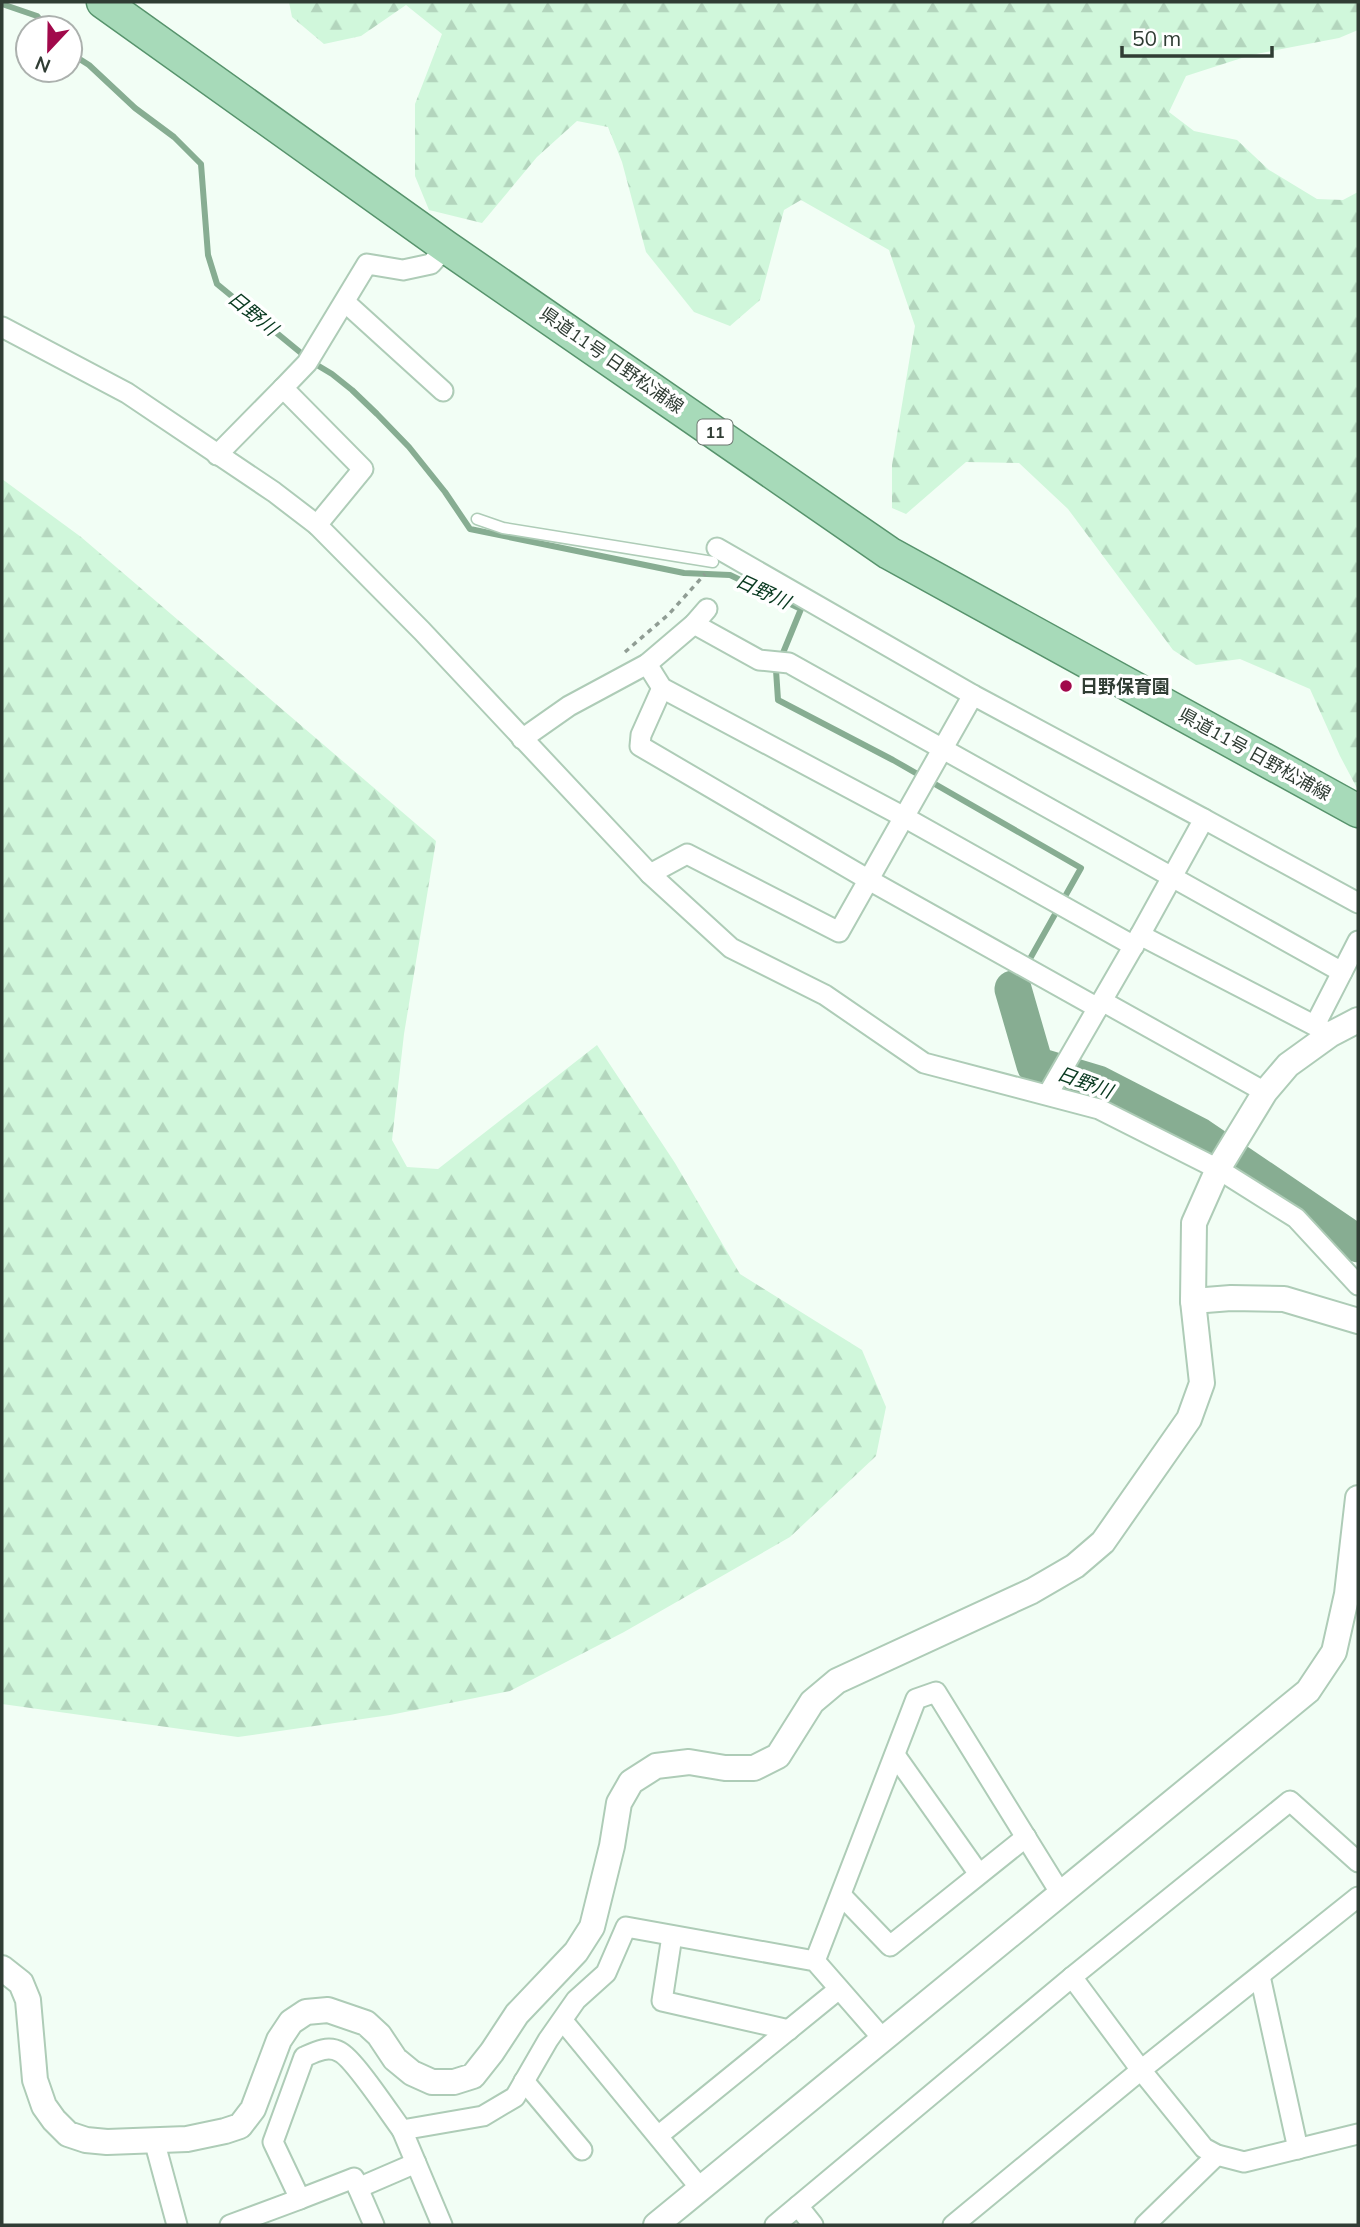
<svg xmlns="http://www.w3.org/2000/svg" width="1360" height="2227" viewBox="0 0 1360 2227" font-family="Mulish,'Noto Sans JP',sans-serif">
<defs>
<pattern id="forest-firs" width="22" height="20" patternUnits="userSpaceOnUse" patternTransform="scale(1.75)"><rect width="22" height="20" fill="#d0f7db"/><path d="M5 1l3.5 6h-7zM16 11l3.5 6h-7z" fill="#b3d5bd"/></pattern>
</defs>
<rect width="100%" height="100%" fill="#f2fef5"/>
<g fill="url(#forest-firs)">
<path d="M289 2H1358V30L1339 38 1251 55 1186 76 1169 112 1194 131 1237 140 1269 170 1317 199 1343 200 1358 192V790L1340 756 1310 689 1240 659 1196 665 1173 650 1068 509 1019 463 966 462 906 514 892 508V465L915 326 889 250 801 200 784 210 760 300 730 326 694 312 646 252 622 162 608 127 577 121 537 157 482 223 429 210 415 176V104L442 34 406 5 361 36 324 44 292 17Z"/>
<path d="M2 479 81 537 436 841 404 1034 392 1140 407 1167 438 1169 597 1045 675 1163 740 1274 862 1350 886 1407 876 1456 790 1537 624 1632 510 1691 390 1715 238 1737 2 1704Z"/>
</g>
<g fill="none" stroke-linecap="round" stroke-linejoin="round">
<g stroke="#87ad92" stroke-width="6">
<path d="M2 4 37 16 47 28"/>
<path d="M70 53 89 65 135 108 174 137 201 164 208 255 217 284 312 362 332 374 352 390 377 414 409 447 445 492 470 529 684 573 730 575 801 609 776 670 778 700 893 760 1081 868 1013 989"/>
</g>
<path stroke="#87ad92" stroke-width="37" d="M1013 989 1035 1065 1098 1084 1199 1136 1358 1244"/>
<defs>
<path id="service" d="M477 519 503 528 713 562"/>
<g id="minor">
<path d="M345 302 443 391"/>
<path d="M2 327 127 393 274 492 317 525 422 631 650 874 731 948 825 995 924 1063 1099 1109 1218 1169 1296 1218 1358 1285"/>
<path d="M217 455 283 388"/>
<path d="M317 525 363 469 283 388 307 363 367 264 403 270 431 264 446 247"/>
<path d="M717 548 973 695 1204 819 1140 935 1048 1094"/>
<path d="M694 624 759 660 789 663 1342 972"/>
<path d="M647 664 662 688 904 817 1134 946"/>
<path d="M662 688 641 735 640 746 869 880 1098 1008"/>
<path d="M522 739 569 706 647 664 694 624 707 609"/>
<path d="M1204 819 1358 903"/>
<path d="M650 874 687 854 839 932 973 695"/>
<path d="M1140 935 1331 1034"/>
<path d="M1102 1001 1265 1092"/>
<path d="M1315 1025 1358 941"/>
<path d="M895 1755 979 1874"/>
<path d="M841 1895 890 1946 1026 1837"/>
<path d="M672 1936 662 2001 789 2030"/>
<path d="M815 1961 916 1699 936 1692 1061 1894"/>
<path d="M1260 1976 1298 2149"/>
<path d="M1072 1977 1141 2070 1204 2148 1217 2155 1244 2162 1358 2134"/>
<path d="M563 2021 701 2189"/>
<path d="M524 2081 582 2150"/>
<path d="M402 2130 442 2225"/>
<path d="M658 2136 839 1989"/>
<path d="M154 2140 177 2225"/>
<path d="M358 2188 374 2225"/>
<path d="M300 2199 354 2178 358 2188 416 2163"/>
<path d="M798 2206 813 2225"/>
<path d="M230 2225 300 2199 273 2142 304 2057C315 2052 328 2045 340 2052 354 2059 390 2114 402 2130L483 2116 515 2097 548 2040 576 2000 606 1973 626 1927 815 1961 884 2040"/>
<path d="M775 2225 1072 1977 1290 1801 1358 1862"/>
<path d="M953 2225 1141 2070 1358 1897"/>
<path d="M1145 2225 1217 2155"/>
</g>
<g id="tertiary">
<path d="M1193 1301 1231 1298 1284 1299 1358 1321"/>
<path d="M2 1968 21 1983 28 2000 35 2080 44 2106 54 2120 68 2134 86 2140 107 2142 187 2139 225 2131 240 2126 253 2109 279 2040 291 2022 306 2012 328 2010 366 2023 379 2035 395 2059 412 2073 432 2082H454L473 2076 492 2052 517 2014 576 1952 592 1927 612 1846 619 1803 631 1782 656 1766 689 1762 725 1768H754L778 1756 812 1702 837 1681 1032 1591 1075 1566 1103 1542 1189 1419 1202 1383 1193 1301 1194 1223 1218 1169 1265 1092 1288 1065 1331 1034 1358 1020"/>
<path d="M656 2225 1308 1691 1334 1652 1347 1594 1358 1498"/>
</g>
<path id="primary" d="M103 2 446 247 889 553 1358 811"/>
</defs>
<use href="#service" stroke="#aeccb7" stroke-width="13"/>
<use href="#minor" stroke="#aeccb7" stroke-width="23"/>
<use href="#tertiary" stroke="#aeccb7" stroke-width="28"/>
<use href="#primary" stroke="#57936c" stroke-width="35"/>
<path stroke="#909d94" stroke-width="3.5" stroke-dasharray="5 5" stroke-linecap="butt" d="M625 652 669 614 705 574"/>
<use href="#service" stroke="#fff" stroke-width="10"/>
<use href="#minor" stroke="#fff" stroke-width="19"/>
<use href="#tertiary" stroke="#fff" stroke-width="24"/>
<use href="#primary" stroke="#a7dab9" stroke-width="32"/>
</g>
<circle fill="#a1094b" stroke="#fff" stroke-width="2.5" cx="1066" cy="686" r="7"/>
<g text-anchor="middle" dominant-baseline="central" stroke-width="7" stroke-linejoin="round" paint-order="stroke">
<rect fill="#fff" stroke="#6e7771" stroke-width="2" x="697.5" y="419.5" width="35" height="25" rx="5"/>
<g font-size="16" font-weight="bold" fill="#303d34">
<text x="715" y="432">11</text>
</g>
<g font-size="18" fill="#303d34" stroke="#fff">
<text transform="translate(612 360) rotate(35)">県道11号 日野松浦線</text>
<text transform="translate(1255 754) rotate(29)">県道11号 日野松浦線</text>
</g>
<g font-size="18" font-weight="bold" fill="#303d34" stroke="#fff" text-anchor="start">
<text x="1080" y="686">日野保育園</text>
</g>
<g font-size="19" font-style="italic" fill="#07381e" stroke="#fff">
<text transform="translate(253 313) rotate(39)">日野川</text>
<text transform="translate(763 591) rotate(25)">日野川</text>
<text transform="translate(1085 1082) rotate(20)">日野川</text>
</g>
</g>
<rect width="1360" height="2227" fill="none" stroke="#303d34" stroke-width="7"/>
<g transform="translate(49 49) rotate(202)"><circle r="33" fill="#ffffff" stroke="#acb1ae" stroke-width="2"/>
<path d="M0-5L12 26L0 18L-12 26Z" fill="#a1094b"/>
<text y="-10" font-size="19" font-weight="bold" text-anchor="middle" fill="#303d34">N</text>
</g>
<path d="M1122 46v10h150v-10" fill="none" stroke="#303d34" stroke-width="3.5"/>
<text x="1132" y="46" font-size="21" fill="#303d34" stroke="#ffffff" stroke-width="5" paint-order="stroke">50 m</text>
</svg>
